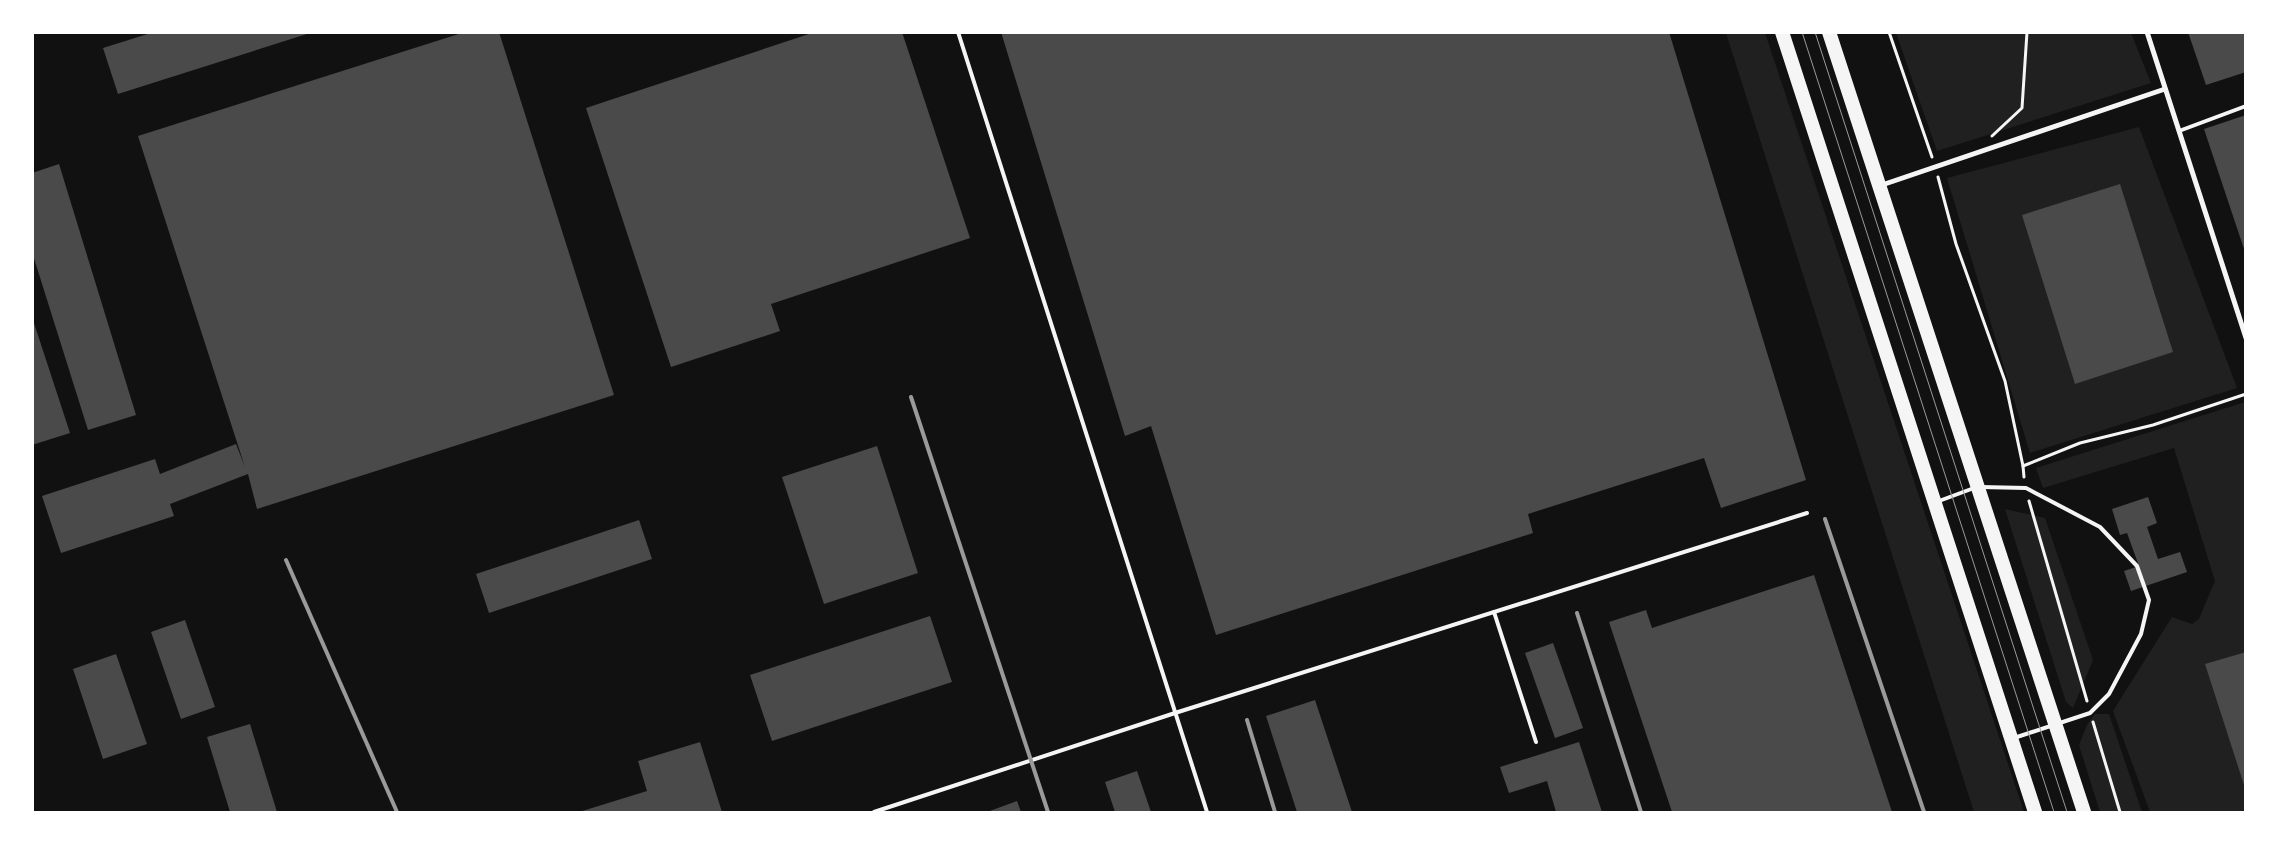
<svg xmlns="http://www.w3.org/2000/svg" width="2278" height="845" viewBox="0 0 2278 845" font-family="Roboto,sans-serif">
<rect width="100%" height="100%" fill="#111"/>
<g fill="#202020">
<path d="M1726 33H1765L2024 812H1974Z"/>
<path d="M1896 33H2131L2151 83 1937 151Z"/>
<path d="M2139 127 2237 388 2030 453 1947 178Z"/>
<path d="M2245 402V812H2150L2113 711 2172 617 2192 624 2199 619 2215 581 2174 448 2043 488 2036 468Z"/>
<path d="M2005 509 2045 518 2093 660 2073 708 2066 702Z"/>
<path d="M2095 714H2109L2142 812H2100L2079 745 2087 725Z"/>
</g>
<g fill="#4a4a4a">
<path d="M154 32H310V33L118 94 103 48Z"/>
<path d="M465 32H499L614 395 257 509 248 474 170 504 174 516 61 553 42 496 155 459 160 474 236 444 245 467 138 136Z"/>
<path d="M815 32H902L970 238 771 304 780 331 671 367 586 108Z"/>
<path d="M1001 32H1669L1806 480 1721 508 1704 458 1528 514 1533 533 1216 635 1151 426 1125 436Z"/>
<path d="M2188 32H2246V72L2206 85Z"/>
<path d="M2246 115V252H2245L2204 129Z"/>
<path d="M59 164 136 415 88 430 32 252V173Z"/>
<path d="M2120 184 2173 352 2075 384 2022 215Z"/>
<path d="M32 317 70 433 32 445Z"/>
<path d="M877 446 918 573 824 604 782 477Z"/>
<path d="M2148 497 2157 523 2147 527 2158 559 2180 552 2187 572 2131 591 2124 571 2139 566 2127 533 2120 535 2112 509Z"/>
<path d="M639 520 652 559 489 613 476 574Z"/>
<path d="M1814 575 1892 812H1672L1609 622 1646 610 1652 628Z"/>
<path d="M930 616 952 682 772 741 750 675Z"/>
<path d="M185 620 215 707 181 719 151 632Z"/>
<path d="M1553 643 1583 728 1555 738 1525 653Z"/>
<path d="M2246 652V788H2245L2205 664Z"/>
<path d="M116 654 147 744 103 759 73 669Z"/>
<path d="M1315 700 1352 812H1297L1266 716Z"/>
<path d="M250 724 277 812H230L207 737Z"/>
<path d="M700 742 722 812H579L647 791 638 761Z"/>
<path d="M1579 742 1602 812H1556L1547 781 1509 793 1500 767Z"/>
<path d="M1137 771 1151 812H1115L1105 782Z"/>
<path d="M1017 801 1021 812H987Z"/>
</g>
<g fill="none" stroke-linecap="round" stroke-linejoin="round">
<g stroke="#f5f5f5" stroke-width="3">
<path d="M1889 32 1932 157"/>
<path d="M1992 136 2022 108 2027 32"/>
<path d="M1938 177 1956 244 2005 381 2023 466 2080 443 2153 425 2246 394"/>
<path d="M2023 466 2024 477"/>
<path d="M2029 501 2087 701"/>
<path d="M2093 722 2120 812"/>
</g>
<g stroke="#f5f5f5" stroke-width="4">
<path d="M958 32 1207 812"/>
<path d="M2179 131 2246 106"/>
<path d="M1981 487 2026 488 2100 527 2137 566 2149 600 2141 634 2109 694 2090 713 2014 738"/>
<path d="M1939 501 1974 488"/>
<path d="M1494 612 1536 742"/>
<path d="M874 812 1175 713 1807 513"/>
</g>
<g stroke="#f5f5f5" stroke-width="5">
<path d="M2147 32 2246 338"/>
<path d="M1879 186 2165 89"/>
</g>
<g stroke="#f5f5f5" stroke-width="14">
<path d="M1782 32 2035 812"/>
<path d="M1829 32 2084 812"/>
</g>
<g stroke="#9a9a9a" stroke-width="1">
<path d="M1802 32 2054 812"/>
<path d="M1815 32 2067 812"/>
</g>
<g stroke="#9a9a9a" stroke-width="4">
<path d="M911 397 1048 812"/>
<path d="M1825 519 1924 812"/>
<path d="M286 560 397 812"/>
<path d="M1577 613 1641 812"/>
<path d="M1247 720 1275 812"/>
</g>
</g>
<rect width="2278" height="845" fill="none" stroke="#ffffff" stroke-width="68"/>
</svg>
